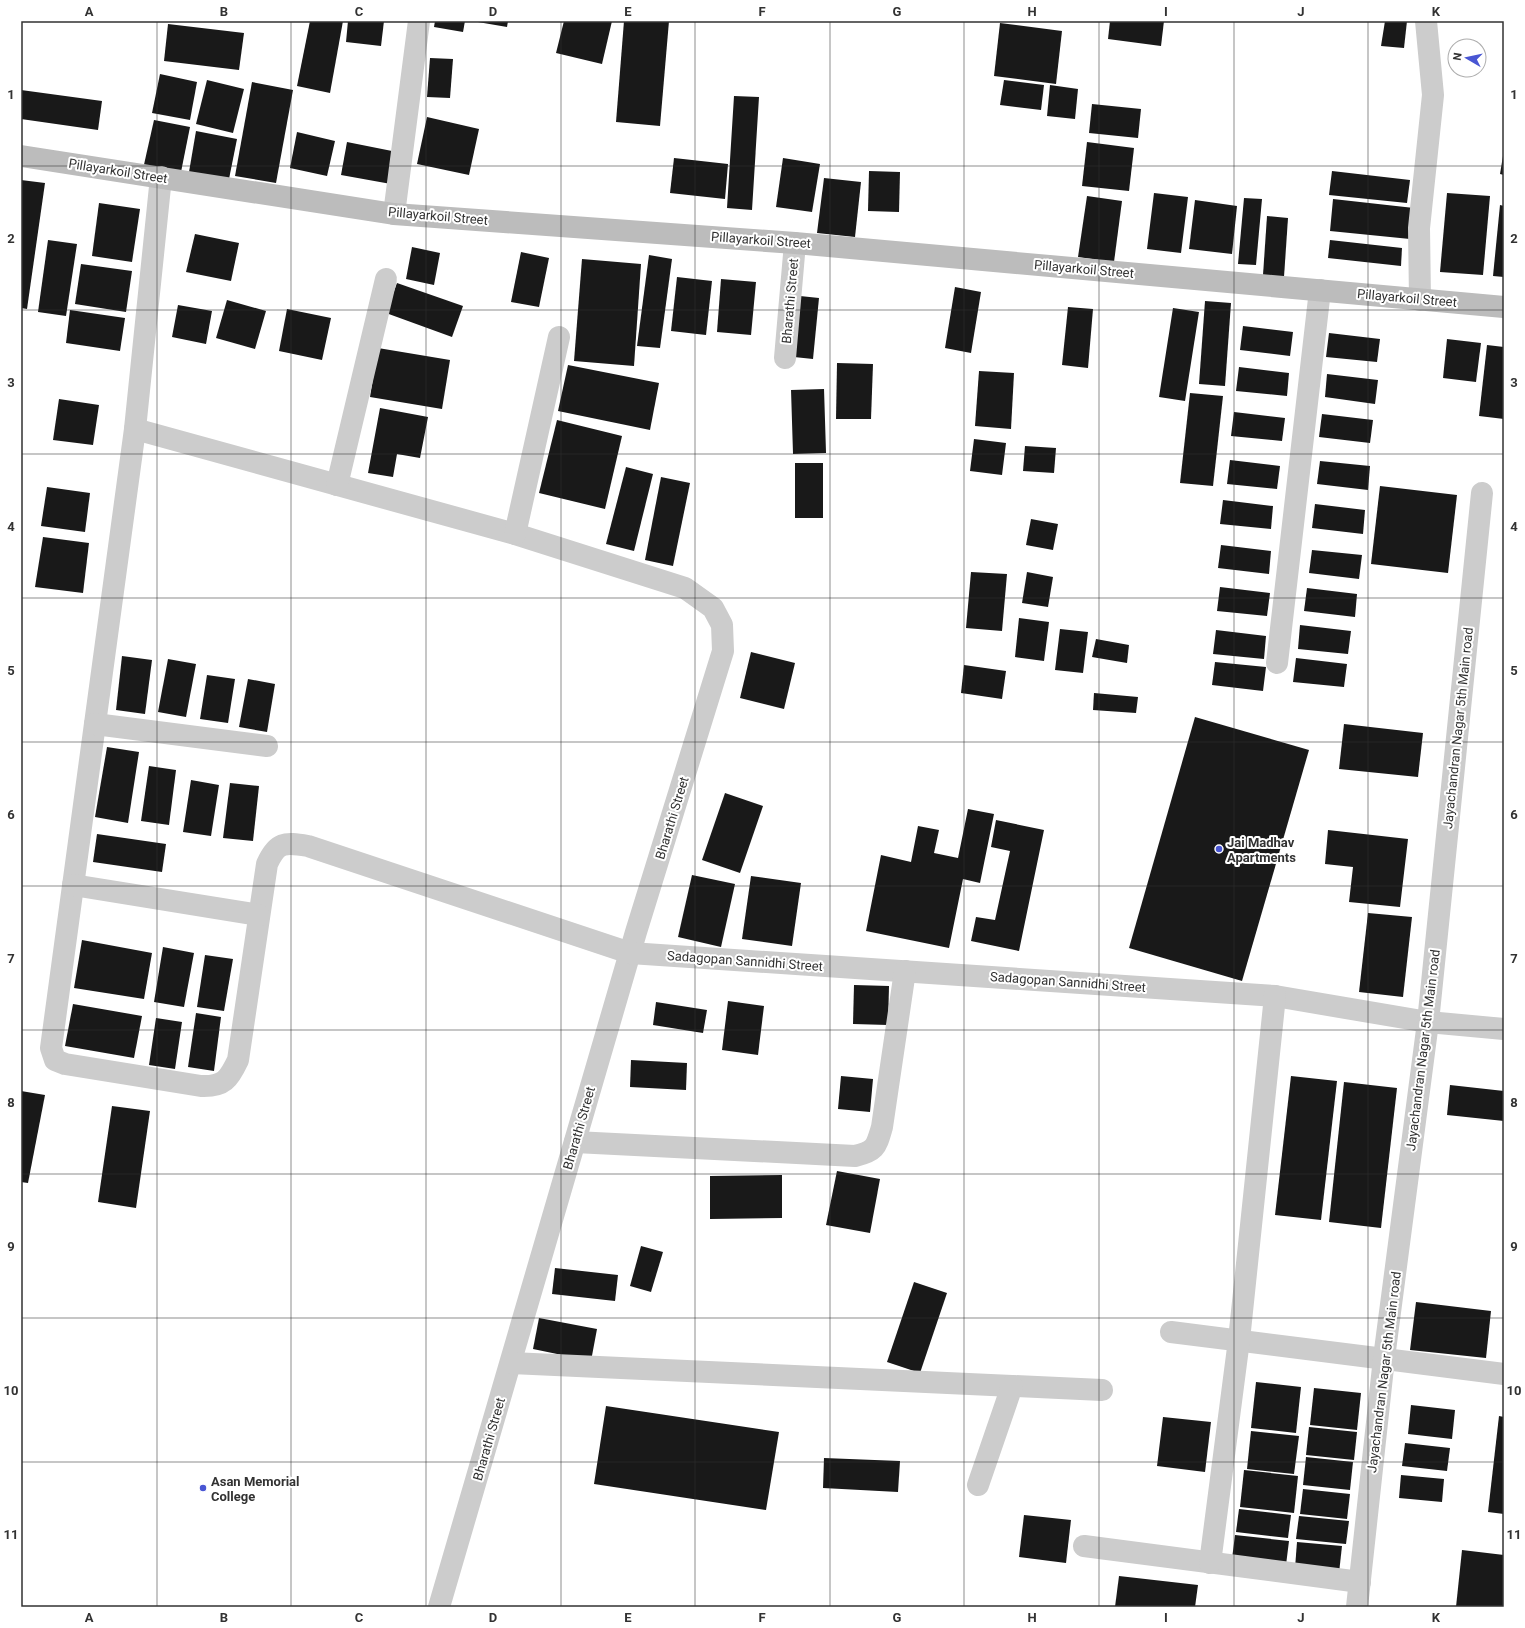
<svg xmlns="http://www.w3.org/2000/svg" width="1525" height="1628" viewBox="0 0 1525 1628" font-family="Roboto,sans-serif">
<rect width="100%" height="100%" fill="#fff"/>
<g fill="#191919">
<path d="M310 21H343L330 93 297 86Z"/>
<path d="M348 21H384L381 46 346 42Z"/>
<path d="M435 21H465L463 32 434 27Z"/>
<path d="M472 21H508L507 27Z"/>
<path d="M564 21H612L602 64 556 53Z"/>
<path d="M624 21H669L660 126 616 122Z"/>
<path d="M1110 21H1164L1161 46 1108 39Z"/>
<path d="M1385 21H1407L1404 48 1381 46Z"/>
<path d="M1000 23 1062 31 1056 84 994 76Z"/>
<path d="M168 24 244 33 239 70 164 61Z"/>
<path d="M430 58 453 59 450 98 427 97Z"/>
<path d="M160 74 197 82 190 120 152 113Z"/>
<path d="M207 80 244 89 233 133 196 124Z"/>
<path d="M1004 80 1044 85 1041 110 1000 105Z"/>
<path d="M252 82 293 90 276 183 235 176Z"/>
<path d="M1050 85 1078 89 1075 119 1047 116Z"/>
<path d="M21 90 102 101 98 130 21 119Z"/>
<path d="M734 96 759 97 752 210 727 208Z"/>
<path d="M1092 104 1141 109 1138 138 1089 133Z"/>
<path d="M427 117 479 129 469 175 417 164Z"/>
<path d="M154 120 190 127 180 177 143 169Z"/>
<path d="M196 131 237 139 229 179 189 172Z"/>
<path d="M297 132 335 141 327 176 290 168Z"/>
<path d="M347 142 397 152 391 184 341 175Z"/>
<path d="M1087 142 1134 148 1129 191 1082 186Z"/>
<path d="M1503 156H1504V175L1500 174Z"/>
<path d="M674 158 728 164 725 199 670 193Z"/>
<path d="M783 158 820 164 812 212 776 207Z"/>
<path d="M869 171 900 172 899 212 868 211Z"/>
<path d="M1332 171 1410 180 1407 203 1329 195Z"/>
<path d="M824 178 861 182 855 237 817 233Z"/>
<path d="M21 180 45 183 27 309 21 308Z"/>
<path d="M1154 193 1188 197 1181 253 1147 249Z"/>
<path d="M1447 193 1490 196 1483 275 1440 272Z"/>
<path d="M1087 196 1122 201 1114 262 1078 257Z"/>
<path d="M1244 198 1262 199 1256 265 1238 264Z"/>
<path d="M1333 199 1414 208 1410 239 1330 231Z"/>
<path d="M1195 200 1237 206 1232 254 1189 249Z"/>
<path d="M99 203 140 209 132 262 92 256Z"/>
<path d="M1500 205 1504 206V277L1493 276Z"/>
<path d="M1267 216 1288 218 1284 277 1263 275Z"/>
<path d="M195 234 239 243 231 281 186 272Z"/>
<path d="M48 240 77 244 66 316 38 312Z"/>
<path d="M1330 240 1402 248 1401 266 1328 258Z"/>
<path d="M412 247 440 253 434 285 406 279Z"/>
<path d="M521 252 549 258 539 307 511 302Z"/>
<path d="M649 255 672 259 660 348 637 346Z"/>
<path d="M582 259 641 264 634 366 574 361Z"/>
<path d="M81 264 132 271 126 312 75 304Z"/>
<path d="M677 277 712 281 706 335 671 331Z"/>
<path d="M721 279 756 282 751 335 717 332Z"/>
<path d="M397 283 463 306 452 337 386 313Z"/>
<path d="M955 287 981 292 971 353 945 348Z"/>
<path d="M800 296 819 298 813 359 794 357Z"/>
<path d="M227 300 266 311 255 349 216 338Z"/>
<path d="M1205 301 1231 303 1225 386 1199 384Z"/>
<path d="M178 305 212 311 206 344 172 337Z"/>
<path d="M1068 307 1093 309 1088 368 1062 365Z"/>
<path d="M1173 308 1199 312 1185 401 1159 397Z"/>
<path d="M287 309 331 318 322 360 279 351Z"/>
<path d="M70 310 125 318 120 351 66 343Z"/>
<path d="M1243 326 1293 332 1290 356 1240 350Z"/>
<path d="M1329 333 1380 339 1377 362 1326 357Z"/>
<path d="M1447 339 1481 343 1476 382 1443 378Z"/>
<path d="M1487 345 1504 347V419L1479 416Z"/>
<path d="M378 348 450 360 442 409 370 397Z"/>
<path d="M837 363 873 364 871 419H836Z"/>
<path d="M568 365 659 383 650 430 558 411Z"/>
<path d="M1239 367 1289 373 1287 396 1236 391Z"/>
<path d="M979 371 1014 373 1011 429 975 426Z"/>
<path d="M1327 374 1378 380 1375 404 1325 397Z"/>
<path d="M824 389 826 453 793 454 791 390Z"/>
<path d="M1190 393 1223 396 1213 486 1180 483Z"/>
<path d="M59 399 99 405 93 445 53 440Z"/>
<path d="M380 408 428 417 420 458 397 454 393 477 368 473Z"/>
<path d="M1234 412 1285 418 1282 441 1231 436Z"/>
<path d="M1322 414 1373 420 1370 443 1319 437Z"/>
<path d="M557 420 622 436 605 509 539 493Z"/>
<path d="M974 439 1006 443 1002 475 970 471Z"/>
<path d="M1025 446 1056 448 1054 473 1023 471Z"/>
<path d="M1230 460 1280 466 1277 489 1227 484Z"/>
<path d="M1320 461 1370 466 1368 490 1317 484Z"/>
<rect x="795" y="463" width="28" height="55"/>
<path d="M626 467 653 474 634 551 606 544Z"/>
<path d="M661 477 690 483 673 566 645 560Z"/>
<path d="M1380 486 1457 495 1448 573 1371 564Z"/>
<path d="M47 487 90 493 85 532 41 526Z"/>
<path d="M1223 500 1273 506 1271 529 1220 524Z"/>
<path d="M1315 504 1365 510 1363 534 1312 528Z"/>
<path d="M1031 519 1058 524 1053 550 1026 545Z"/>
<path d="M43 537 89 543 83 593 35 587Z"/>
<path d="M1221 545 1271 551 1269 574 1218 568Z"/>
<path d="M1312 550 1362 555 1359 579 1309 573Z"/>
<path d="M971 572 1007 574 1002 631 966 628Z"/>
<path d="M1027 572 1053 577 1048 607 1022 603Z"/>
<path d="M1220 587 1270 593 1267 616 1217 611Z"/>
<path d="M1307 588 1357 594 1355 617 1304 611Z"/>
<path d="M1019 618 1049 622 1044 661 1015 657Z"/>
<path d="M1300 625 1351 631 1348 654 1298 649Z"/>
<path d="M1060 629 1088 632 1083 673 1055 670Z"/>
<path d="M1216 630 1266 636 1264 659 1213 654Z"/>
<path d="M1096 639 1129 645 1127 663 1092 657Z"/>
<path d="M751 652 795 663 784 709 740 698Z"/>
<path d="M122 656 152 660 145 714 116 710Z"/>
<path d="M1296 658 1347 664 1344 687 1293 682Z"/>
<path d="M168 659 196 664 186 717 158 712Z"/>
<path d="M1215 662 1266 667 1263 691 1212 685Z"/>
<path d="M964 665 1006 671 1002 699 961 693Z"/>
<path d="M207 675 235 679 228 723 200 719Z"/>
<path d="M248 679 275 684 267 732 239 727Z"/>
<path d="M1094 693 1138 697 1136 713 1093 710Z"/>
<path d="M1195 717 1309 750 1242 981 1129 948Z"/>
<path d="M1344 724 1423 733 1418 777 1339 769Z"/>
<path d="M107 747 139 752 128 823 95 817Z"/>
<path d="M149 766 176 770 169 825 141 821Z"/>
<path d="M191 780 219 785 211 836 183 832Z"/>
<path d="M230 783 259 786 253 841 223 838Z"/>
<path d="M725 793 763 806 740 873 702 860Z"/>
<path d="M968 809 994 814 980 883 963 879 949 948 866 931 881 855 911 862 918 826 939 830 934 853 958 858Z"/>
<path d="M996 820 1044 830 1019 951 971 941 976 917 995 920 1010 851 991 847Z"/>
<path d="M1328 830 1408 839 1400 907 1349 902 1353 867 1325 864Z"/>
<path d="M97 834 166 844 162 872 93 862Z"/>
<path d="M692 875 735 884 721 947 678 937Z"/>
<path d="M751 876 801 883 792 946 742 939Z"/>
<path d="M1368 913 1412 917 1403 997 1359 992Z"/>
<path d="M82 940 152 953 144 999 74 988Z"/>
<path d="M163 947 194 953 184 1007 154 1002Z"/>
<path d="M205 955 233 959 224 1011 197 1007Z"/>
<path d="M854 985 889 986 888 1025 853 1024Z"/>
<path d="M728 1001 764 1006 758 1055 722 1050Z"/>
<path d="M656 1002 707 1010 703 1033 653 1025Z"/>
<path d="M73 1004 142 1016 134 1058 65 1046Z"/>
<path d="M196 1013 221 1017 214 1071 188 1067Z"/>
<path d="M156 1018 182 1022 175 1069 149 1065Z"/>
<path d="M631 1060 687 1063 686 1090 630 1087Z"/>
<path d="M841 1076 873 1079 870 1112 838 1109Z"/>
<path d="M1291 1076 1337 1081 1321 1220 1275 1215Z"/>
<path d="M1344 1082 1397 1088 1381 1228 1329 1222Z"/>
<path d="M1450 1085 1504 1091V1121L1447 1115Z"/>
<path d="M21 1091 45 1095 28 1183 21 1182Z"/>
<path d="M112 1106 150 1111 136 1208 98 1202Z"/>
<path d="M837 1171 880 1179 870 1233 826 1225Z"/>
<path d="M782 1175V1218L710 1219V1176Z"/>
<path d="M641 1246 663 1252 651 1292 630 1286Z"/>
<path d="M555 1268 618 1275 615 1301 552 1294Z"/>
<path d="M914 1282 947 1293 920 1373 887 1362Z"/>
<path d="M1416 1302 1491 1311 1486 1358 1410 1350Z"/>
<path d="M539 1318 597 1329 591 1361 533 1349Z"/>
<path d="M1256 1382 1301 1387 1296 1433 1251 1428Z"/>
<path d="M1314 1388 1361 1393 1357 1430 1310 1425Z"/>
<path d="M1411 1405 1455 1410 1452 1439 1408 1434Z"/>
<path d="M606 1406 779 1432 766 1510 594 1484Z"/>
<path d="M1499 1416 1504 1417V1514L1488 1512Z"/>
<path d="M1163 1417 1211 1422 1205 1472 1157 1466Z"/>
<path d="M1309 1427 1357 1432 1354 1460 1306 1455Z"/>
<path d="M1251 1431 1299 1436 1294 1474 1247 1469Z"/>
<path d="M1405 1443 1450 1448 1447 1471 1402 1466Z"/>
<path d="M1306 1457 1353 1462 1350 1490 1303 1485Z"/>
<path d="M824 1458 900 1461 898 1492 823 1488Z"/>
<path d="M1244 1470 1298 1476 1294 1513 1240 1507Z"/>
<path d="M1401 1475 1444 1479 1442 1502 1399 1498Z"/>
<path d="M1303 1489 1350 1494 1347 1519 1300 1514Z"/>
<path d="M1239 1509 1291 1515 1288 1538 1236 1532Z"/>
<path d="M1024 1515 1071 1520 1066 1563 1019 1557Z"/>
<path d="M1299 1516 1349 1521 1346 1544 1296 1539Z"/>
<path d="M1235 1535 1289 1541 1286 1565 1232 1559Z"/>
<path d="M1297 1542 1342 1546 1339 1573 1295 1568Z"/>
<path d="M1462 1550 1504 1555V1607H1456Z"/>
<path d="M1119 1576 1198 1585 1195 1607H1115Z"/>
</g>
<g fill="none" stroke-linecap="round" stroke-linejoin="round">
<g stroke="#ccc" stroke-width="22">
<path d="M161 177 135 429 515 534 685 588 713 608 722 625 723 651 636 932 439 1607"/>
<path d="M394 214 419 21"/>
<path d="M1420 300 1419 228 1433 95 1426 21"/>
<path d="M785 358 795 243"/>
<path d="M135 429 51 1048 55 1060 65 1064 201 1086C224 1087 229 1079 238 1060L267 864C277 842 284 842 308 846L630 953 1275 996 1428 1022 1504 1029"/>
<path d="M337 485 386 279"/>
<path d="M515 534 559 337"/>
<path d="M1277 663 1320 290"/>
<path d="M95 724 267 746"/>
<path d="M73 885 259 915"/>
<path d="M575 1142 855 1156C876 1151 876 1147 882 1127L905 971"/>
<path d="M1171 1332 1504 1374"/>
<path d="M511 1363 1102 1390"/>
<path d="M978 1485 1012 1386"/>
<path d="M1084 1546 1360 1582"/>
<path d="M1210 1563 1239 1340 1275 996"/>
<path d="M1357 1607 1384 1358 1428 1022 1482 493"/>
</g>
<path stroke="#bcbcbc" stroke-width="22" d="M21 156 394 214 795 243 1504 307"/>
</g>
<path fill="none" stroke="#323232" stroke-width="1" stroke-opacity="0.55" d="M157 21V1607M291 21V1607M426 21V1607M561 21V1607M695 21V1607M830 21V1607M964 21V1607M1099 21V1607M1234 21V1607M1368 21V1607M21 166H1504M21 310H1504M21 454H1504M21 598H1504M21 742H1504M21 886H1504M21 1030H1504M21 1174H1504M21 1318H1504M21 1462H1504"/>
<g fill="#4956d3" stroke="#fff" stroke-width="1.5">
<circle cx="1219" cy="849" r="4"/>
<circle cx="203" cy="1488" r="4"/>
</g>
<g text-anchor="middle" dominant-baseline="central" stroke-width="4" stroke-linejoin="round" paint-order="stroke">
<g font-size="13" fill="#323232" stroke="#fff">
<text transform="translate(118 171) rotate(9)">Pillayarkoil Street</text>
<text transform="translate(438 216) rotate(5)">Pillayarkoil Street</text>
<text transform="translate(761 240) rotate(4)">Pillayarkoil Street</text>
<text transform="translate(1084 269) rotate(5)">Pillayarkoil Street</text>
<text transform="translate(1407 298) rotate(5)">Pillayarkoil Street</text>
<text transform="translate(790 301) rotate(-85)">Bharathi Street</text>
<text transform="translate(1458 728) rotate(-84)">Jayachandran Nagar 5th Main road</text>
<text transform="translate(672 818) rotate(-73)">Bharathi Street</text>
<text transform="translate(745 961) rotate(4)">Sadagopan Sannidhi Street</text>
<text transform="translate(1068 982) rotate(4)">Sadagopan Sannidhi Street</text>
<text transform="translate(1423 1050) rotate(-83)">Jayachandran Nagar 5th Main road</text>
<text transform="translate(579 1128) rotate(-74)">Bharathi Street</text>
<text transform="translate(1384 1372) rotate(-83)">Jayachandran Nagar 5th Main road</text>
<text transform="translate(489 1439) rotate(-74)">Bharathi Street</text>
</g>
<g font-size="13" font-weight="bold" fill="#323232" stroke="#fff" text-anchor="start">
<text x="1227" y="842">Jai Madhav<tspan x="1227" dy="15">Apartments</tspan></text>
<text x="211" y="1481">Asan Memorial<tspan x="211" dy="15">College</tspan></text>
</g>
</g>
<rect width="1525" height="1628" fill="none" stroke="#ffffff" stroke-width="44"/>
<g transform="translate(1467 58) rotate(279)"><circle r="19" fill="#ffffff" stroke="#adadad"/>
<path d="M0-3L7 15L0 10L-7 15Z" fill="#4956d3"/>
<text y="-6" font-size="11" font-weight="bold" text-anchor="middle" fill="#323232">N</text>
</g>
<rect x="22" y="22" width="1481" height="1584" fill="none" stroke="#323232" stroke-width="1.5"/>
<g font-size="13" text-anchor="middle" font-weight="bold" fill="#323232">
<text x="89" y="16">A</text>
<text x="224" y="16">B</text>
<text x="359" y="16">C</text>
<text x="493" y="16">D</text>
<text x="628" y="16">E</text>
<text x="762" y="16">F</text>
<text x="897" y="16">G</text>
<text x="1032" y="16">H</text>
<text x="1166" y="16">I</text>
<text x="1301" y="16">J</text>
<text x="1436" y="16">K</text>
<text x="11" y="99">1</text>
<text x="1514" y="99">1</text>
<text x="11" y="243">2</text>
<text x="1514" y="243">2</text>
<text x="11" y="387">3</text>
<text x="1514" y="387">3</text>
<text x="11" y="531">4</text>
<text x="1514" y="531">4</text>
<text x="11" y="675">5</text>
<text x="1514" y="675">5</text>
<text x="11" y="819">6</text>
<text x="1514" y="819">6</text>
<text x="11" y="963">7</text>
<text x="1514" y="963">7</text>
<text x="11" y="1107">8</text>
<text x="1514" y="1107">8</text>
<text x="11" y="1251">9</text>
<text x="1514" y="1251">9</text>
<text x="11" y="1395">10</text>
<text x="1514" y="1395">10</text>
<text x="11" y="1539">11</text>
<text x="1514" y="1539">11</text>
<text x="89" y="1622">A</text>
<text x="224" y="1622">B</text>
<text x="359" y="1622">C</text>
<text x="493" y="1622">D</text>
<text x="628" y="1622">E</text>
<text x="762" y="1622">F</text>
<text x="897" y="1622">G</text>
<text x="1032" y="1622">H</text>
<text x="1166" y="1622">I</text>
<text x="1301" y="1622">J</text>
<text x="1436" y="1622">K</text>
</g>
</svg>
